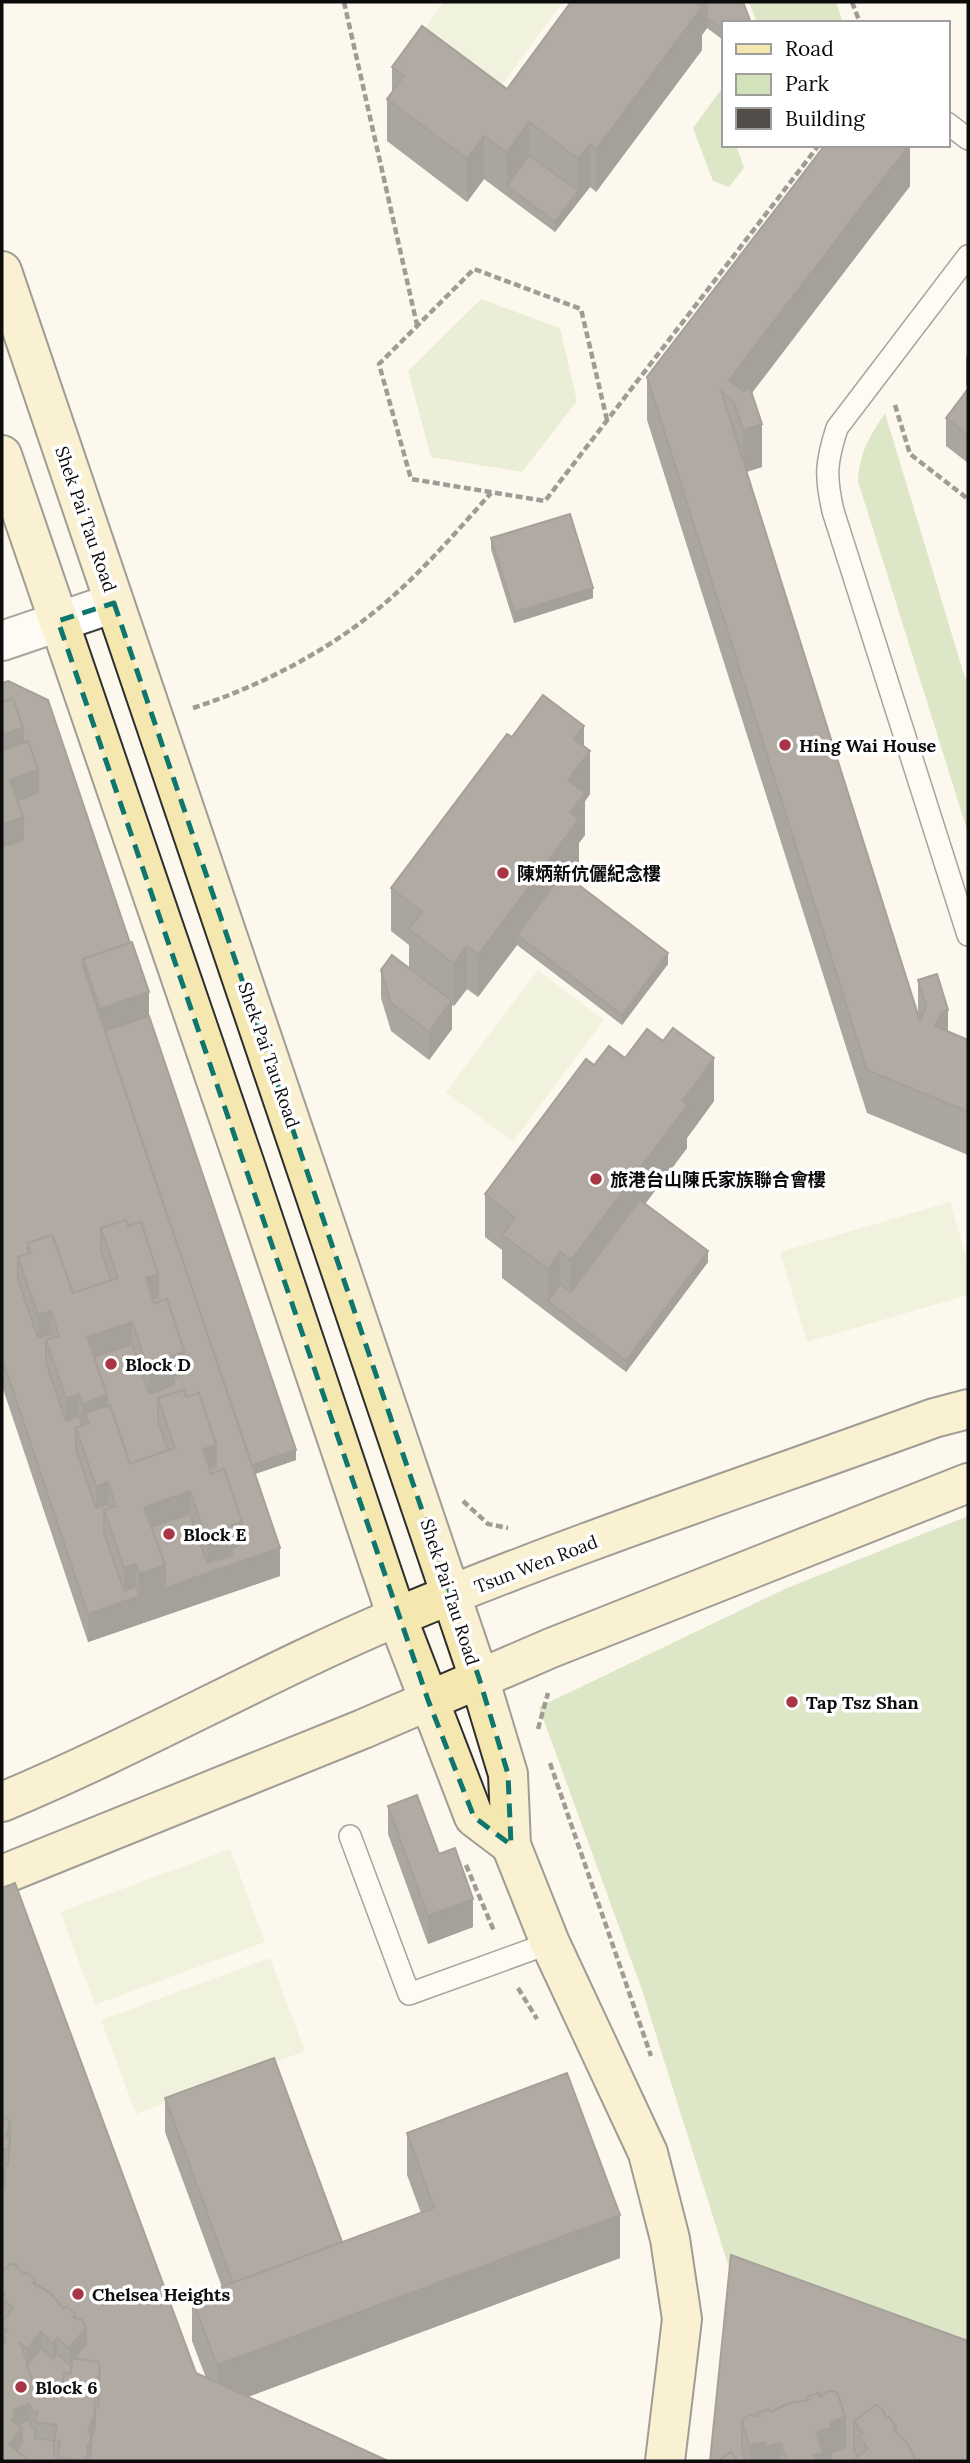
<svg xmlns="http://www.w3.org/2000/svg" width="970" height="2463" viewBox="0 0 970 2463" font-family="Lora,'Noto Sans TC',serif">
<rect width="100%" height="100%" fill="#fdf8ed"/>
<path fill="#d2e2bb" d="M481 299 560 328 577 401 522 472 431 457 408 371Z"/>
<g fill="#b8d19c">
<path d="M749 2H836L843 23H757Z"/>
<path d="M723 87V145H736L744 168 729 187 713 181 693 128Z"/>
<path d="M885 413 965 678 968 677V833L858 481C860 451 869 438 885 413Z"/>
<path d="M968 1516V2361L731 2274 642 1990 539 1707 787 1588Z"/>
</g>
<g fill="#e2ebcc">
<path d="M444 2H563L493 97 416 40Z"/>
<path d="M538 970 604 1020 513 1142 446 1092Z"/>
<path d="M950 1202 968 1264V1295L807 1342 780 1252Z"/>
<path d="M230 1849 265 1942 95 2005 60 1912Z"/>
<path d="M270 1958 305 2051 136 2114 101 2020Z"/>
</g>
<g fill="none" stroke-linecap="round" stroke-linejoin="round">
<defs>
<g id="lane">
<path d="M947 123 968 139"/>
<path d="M968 256 837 428C826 462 825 476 833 511L968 935"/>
<path d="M350 1836 409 1994 550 1943"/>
</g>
<path id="street" d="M2 641 114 603"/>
<g id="secondary">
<path d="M2 271 479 1678 508 1774 511 1845 550 1943 648 2153 670 2239 682 2319 665 2461"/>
<path d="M2 455 245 1165 397 1617 474 1817 511 1845"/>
<path d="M2 1802C137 1746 264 1673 399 1616 574 1543 756 1483 934 1418L968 1409"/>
<path d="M2 1875 363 1729 551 1648 968 1483"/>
</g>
</defs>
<use href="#lane" stroke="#3f3f3f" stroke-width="24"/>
<use href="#street" stroke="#3f3f3f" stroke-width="42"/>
<use href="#secondary" stroke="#2e2e2e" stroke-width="42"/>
<g stroke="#2e2e2e" stroke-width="4.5" stroke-dasharray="7 3.5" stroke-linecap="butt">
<path d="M344 2 417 325"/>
<path d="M852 2 860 23"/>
<path d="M895 405 910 454 968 499"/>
<path d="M607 420 581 309 474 269 379 364 411 479 545 501 819 145"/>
<path d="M193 708C264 685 336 647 392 597 428 565 459 529 491 493"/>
<path d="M463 1501 488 1524 508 1528"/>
<path d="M538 1729 548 1693"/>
<path d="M550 1763 651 2056"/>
<path d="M466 1865 494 1931"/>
<path d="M518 1988 537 2019"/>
</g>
<use href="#lane" stroke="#fff" stroke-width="21"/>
<use href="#street" stroke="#fff" stroke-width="38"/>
<use href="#secondary" stroke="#f4e8b0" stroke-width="38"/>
</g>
<g fill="#474240">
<path d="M743 2 723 23V40L707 28 702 35V50L596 192 590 187 555 232 484 179 467 202 387 141V99L392 91V67L507 89Z"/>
<path d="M910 145V186L752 393 762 467 746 472 918 1014V980L948 1032 968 1040V1155L867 1113 647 420V377Z"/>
<path d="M968 354V387L966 385V357Z"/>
<path d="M968 389V463L946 446V418Z"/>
<path d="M491 538 593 598 514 623 491 549Z"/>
<path d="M2 683 149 1016 296 1460 255 1474 280 1576 88 1642 2 1386Z"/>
<path d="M512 737 584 746 590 794 585 801V835L579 843V862L568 877 668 964 622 1025 517 945 478 997 467 989 454 1006 452 1005V1029L429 1060 391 1031 381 998V970L409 968V945L391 931V888Z"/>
<path d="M625 1058 714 1101 687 1138V1148L645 1204 708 1262 626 1372 502 1278V1250L485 1237V1194L594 1065Z"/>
<path d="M388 1806 473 1927 428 1944 388 1834Z"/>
<path d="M2 1888 196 2373 206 2378 192 2341V2298L222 2287 165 2132V2098L342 2242 421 2213 407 2175V2133L620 2258 248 2397 388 2461H2Z"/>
<path d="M731 2255 968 2461H710Z"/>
</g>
<g fill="#3a3634">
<path d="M695 2H707V28L702 35V50L596 192V149Z"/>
<path d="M529 122V165L507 186V153Z"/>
<path d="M484 136V179L467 202V159Z"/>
<path d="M590 144V187L578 202V159Z"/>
<path d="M909 145H910V186L737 411 729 380Z"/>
<path d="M578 191V202L555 232V222Z"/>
<path d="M762 424V467L743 473V430Z"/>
<path d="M593 588V598L514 623V612Z"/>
<path d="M2 725 23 728 38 770V821L23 868 2 875Z"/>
<path d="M584 726V759L590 751V794L585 801V835L579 843V862L522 939 517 935V945L478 997V955L568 780 574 739Z"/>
<path d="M467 946V989L454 1006V964Z"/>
<path d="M668 953V964L622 1025V1015Z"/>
<path d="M149 992V1027L100 1043V1009Z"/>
<path d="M452 1001V1029L429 1060V1032Z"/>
<path d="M948 1010V1053L935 1026 941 1013Z"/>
<path d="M714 1058V1101L687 1138V1148L571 1303V1260L682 1101Z"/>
<path d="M708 1251V1262L626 1372V1361Z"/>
<path d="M560 1252V1295L548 1301V1269Z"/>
<path d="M158 1274 167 1350 146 1278Z"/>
<path d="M51 1311V1353L46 1340 38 1366V1315Z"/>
<path d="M73 1316 132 1322V1372L95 1384Z"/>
<path d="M184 1351V1402L158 1398 149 1422V1371L172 1356Z"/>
<path d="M79 1394V1436L76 1428 66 1449V1398Z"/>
<path d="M107 1395V1428L89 1423 85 1413V1447L82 1444V1404Z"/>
<path d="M216 1445 224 1520 203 1449Z"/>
<path d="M296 1450V1460L246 1477V1466Z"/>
<path d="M108 1482V1524L104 1510 96 1536V1486Z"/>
<path d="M130 1486 190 1491V1542L144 1530Z"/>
<path d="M242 1522 280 1548V1576L88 1642V1614L124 1602V1568L136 1564V1597L139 1596V1574L165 1565 207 1573V1541L230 1526Z"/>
<path d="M473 1899V1927L428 1944V1916Z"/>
<path d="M10 2124V2187L8 2200V2149L6 2136Z"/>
<path d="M5 2169V2220L2 2228V2178Z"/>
<path d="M620 2215V2258L217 2408V2365Z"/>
<path d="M75 2314 86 2328V2376L69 2390V2348L73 2317Z"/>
<path d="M41 2332V2382H27V2349Z"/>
<path d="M57 2338V2388L53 2393V2343Z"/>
<path d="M100 2367 98 2443V2392L96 2379Z"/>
<path d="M29 2404V2454L22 2457 9 2444 12 2436 13 2410Z"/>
<path d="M95 2412V2461H90L88 2432Z"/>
<path d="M845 2417V2461H813L809 2447 819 2424Z"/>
<path d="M769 2439 781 2443V2461H766L765 2442V2461H749V2446Z"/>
</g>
<g fill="#534d4a" stroke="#3a3634" stroke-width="2">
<path d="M571 2H695L702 7 596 149 590 144 578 159 529 122 507 153 484 136 467 159 387 99 404 76 392 67 422 26 507 89Z"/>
<path d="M707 2H743L751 23H723V30L707 18Z"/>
<path d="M825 145H909L729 380 743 391 750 388 762 424 743 430 734 402 721 391 920 1021 926 1006 918 980 937 974 948 1010 941 1013 935 1026 968 1040V1112L867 1070 647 377Z"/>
<path d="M529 155 578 191 555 222 507 186Z"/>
<path d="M968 389V435L946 418Z"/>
<path d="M570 514 593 588 514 612 491 538Z"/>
<path d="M8 681 48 700 130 943 83 959V966L280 1548 165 1588V1565L151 1527 190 1514 207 1563 232 1555V1548L242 1544V1522L224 1469 211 1474 210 1469 216 1467V1445L199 1393 186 1397 184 1390 158 1398V1421L168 1450 130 1464 110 1405 107 1406V1395L94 1357 132 1344 149 1394 174 1385V1377L184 1374V1351L167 1299 154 1304 152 1299 158 1297V1274L141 1222 128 1226 126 1220 101 1228V1251L111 1280 73 1293 52 1235 28 1243V1254L18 1257V1280L38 1338 51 1334 52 1338 46 1340V1363L66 1421 79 1416 82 1426 76 1428V1450L96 1508 108 1504 110 1508 104 1510V1533L124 1591 136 1586 139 1596 88 1614 2 1358V847L23 840V817L17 800 38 793V770L28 741 23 743V728L13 699 2 702V683Z"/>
<path d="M543 695 584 726 574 739 590 751 568 780 585 793 570 812 579 819 478 955 467 946 454 964 409 929 422 912 391 888 507 734 512 737Z"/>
<path d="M13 699 23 728 2 735V702Z"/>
<path d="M28 741 38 770 10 780 23 817 2 824V751Z"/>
<path d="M563 873 668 953 622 1015 517 935Z"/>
<path d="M132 942 149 992 100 1009 83 959Z"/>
<path d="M392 955 452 1001 429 1032 391 1003 381 970Z"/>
<path d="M149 1016 296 1450 252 1465 105 1031Z"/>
<path d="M673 1028 714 1058 682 1101 687 1105 571 1260 560 1252 548 1269 502 1235 515 1218 485 1194 586 1059 594 1065 609 1046 625 1058 647 1029 663 1041Z"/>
<path d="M640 1200 708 1251 626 1361 548 1301 560 1284 571 1292Z"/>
<path d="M126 1220 128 1226 141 1222 158 1274 146 1278 154 1304 167 1299 184 1351 172 1356 174 1363 149 1371 132 1322 87 1337 107 1395 82 1404 79 1394 66 1398 46 1340 59 1336 51 1311 38 1315 18 1257 31 1253 28 1243 52 1235 73 1293 118 1278 101 1228Z"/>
<path d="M184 1390 186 1397 199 1393 216 1445 203 1449 211 1474 224 1469 242 1522 230 1526 232 1533 207 1541 190 1491 144 1507 165 1565 139 1574 136 1564 124 1568 104 1510 116 1506 108 1482 96 1486 76 1428 89 1423 85 1413 110 1405 130 1464 175 1448 158 1398Z"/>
<path d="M417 1795 439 1854 455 1848 473 1899 428 1916 388 1806Z"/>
<path d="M15 1883 196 2373 388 2461H88H90L91 2448V2439L95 2428V2408H98L99 2396 100 2367 98 2362 74 2358 86 2344V2328L82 2320 75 2318V2314L66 2306 64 2309 50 2293 35 2284V2280L26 2272 23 2275 15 2264H10L2 2273V2194L5 2185 4 2165H8L10 2144V2124L8 2119 2 2118V1888Z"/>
<path d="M274 2058 342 2242 233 2283 165 2098Z"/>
<path d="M567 2073 620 2215 217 2365 192 2298 434 2208 407 2133Z"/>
<path d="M2 2118 8 2119 10 2124 6 2136 10 2137 8 2149H4L5 2169 2 2178Z"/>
<path d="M731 2255 968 2341V2461H921L919 2459 916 2461 907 2443 896 2432V2427L889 2417 886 2419 883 2410 876 2405 854 2421V2451L858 2457 852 2461H823L831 2458V2452L845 2448V2417L837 2392 833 2391H828L820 2397 819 2393 807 2397V2401L789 2403 771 2412 769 2409 757 2413V2416L749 2415 742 2421V2451L745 2461H737L731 2452 718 2461H710Z"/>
<path d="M10 2264H15L23 2275 26 2272 35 2280 33 2283 50 2293 64 2309 66 2306 75 2314 73 2317 82 2320 86 2328 69 2348 57 2338 53 2343 41 2332 27 2349 20 2342 37 2394 40 2395 41 2385 62 2389 64 2373 70 2374 73 2358 98 2362 100 2367 99 2375 96 2379 99 2380 98 2392H94L95 2412 88 2432H91L90 2445 87 2444 88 2453 84 2461 58 2457 60 2441 54 2440 57 2425 35 2422 37 2412H33L29 2404 13 2410 15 2416 12 2420 22 2428 9 2444 30 2461H2V2344L6 2342 3 2334 7 2331 2 2326V2322L13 2308 2 2298 5 2294 2 2291V2273Z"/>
<path d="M41 2348 53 2359 57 2354 69 2364 72 2361 70 2374 64 2373 62 2389 41 2385 40 2395 37 2394 27 2365Z"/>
<path d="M828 2391 837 2392 845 2417 830 2422 831 2428 816 2432 823 2453 813 2455 815 2458 825 2461H797V2460L787 2461 781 2443 766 2447 765 2442 749 2446 742 2421 749 2415 759 2416 757 2413 769 2409 771 2412 789 2403 809 2400 807 2397 819 2393 820 2397Z"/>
<path d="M876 2405 883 2410 886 2419 889 2417 896 2427 893 2429 907 2443 916 2461H852L868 2449 859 2436 863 2433 854 2421Z"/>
<path d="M29 2420 33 2428H35V2438L54 2441V2456L58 2457V2461H30L17 2451 22 2444V2428L18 2424Z"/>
<path d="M731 2452 737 2461H718Z"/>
</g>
<path d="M0 0H970V2463H0ZM114 603 479 1678 508 1774 511 1845 474 1817 428 1700 58 621Z" fill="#fdf8ed" fill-opacity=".55" fill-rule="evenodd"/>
<path fill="none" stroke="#0f766e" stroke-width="5" stroke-dasharray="14 9" stroke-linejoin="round" d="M114 603 479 1678 508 1774 511 1845 474 1817 428 1700 58 621Z"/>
<g fill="#a93644" stroke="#fff" stroke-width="2.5">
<circle cx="785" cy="745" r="7"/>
<circle cx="503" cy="873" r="7"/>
<circle cx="596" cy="1179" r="7"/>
<circle cx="111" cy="1364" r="7"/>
<circle cx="169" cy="1534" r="7"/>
<circle cx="792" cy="1702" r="7"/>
<circle cx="78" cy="2294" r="7"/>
<circle cx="21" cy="2387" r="7"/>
</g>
<g text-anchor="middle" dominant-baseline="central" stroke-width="7" stroke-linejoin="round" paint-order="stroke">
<g font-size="18" fill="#0c0c0c" stroke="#fff">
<text transform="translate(86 519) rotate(71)">Shek Pai Tau Road</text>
<text transform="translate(269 1055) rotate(71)">Shek Pai Tau Road</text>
<text transform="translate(536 1564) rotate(-21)">Tsun Wen Road</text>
<text transform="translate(450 1592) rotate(72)">Shek Pai Tau Road</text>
</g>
<g font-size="18" font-weight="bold" fill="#0c0c0c" stroke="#fff" text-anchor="start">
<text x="799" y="745">Hing Wai House</text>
<text x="517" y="873">陳炳新伉儷紀念樓</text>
<text x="610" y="1179">旅港台山陳氏家族聯合會樓</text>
<text x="125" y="1364">Block D</text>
<text x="183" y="1534">Block E</text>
<text x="806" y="1702">Tap Tsz Shan</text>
<text x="92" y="2294">Chelsea Heights</text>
<text x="35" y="2387">Block 6</text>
</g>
</g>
<rect width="970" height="2463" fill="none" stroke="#0c0c0c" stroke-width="7"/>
<rect x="722" y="21" width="228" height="126" fill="#ffffff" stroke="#9e9e9e" stroke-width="2"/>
<rect x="736" y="44" width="35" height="10" fill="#f4e8b0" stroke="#9e9e9e" stroke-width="2"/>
<text x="785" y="56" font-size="21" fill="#0c0c0c">Road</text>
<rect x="736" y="74" width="35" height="21" fill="#d2e2bb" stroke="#9e9e9e" stroke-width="2"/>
<text x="785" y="91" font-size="21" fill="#0c0c0c">Park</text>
<rect x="736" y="108" width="35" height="21" fill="#534d4a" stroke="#9e9e9e" stroke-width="2"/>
<text x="785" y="126" font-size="21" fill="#0c0c0c">Building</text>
</svg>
